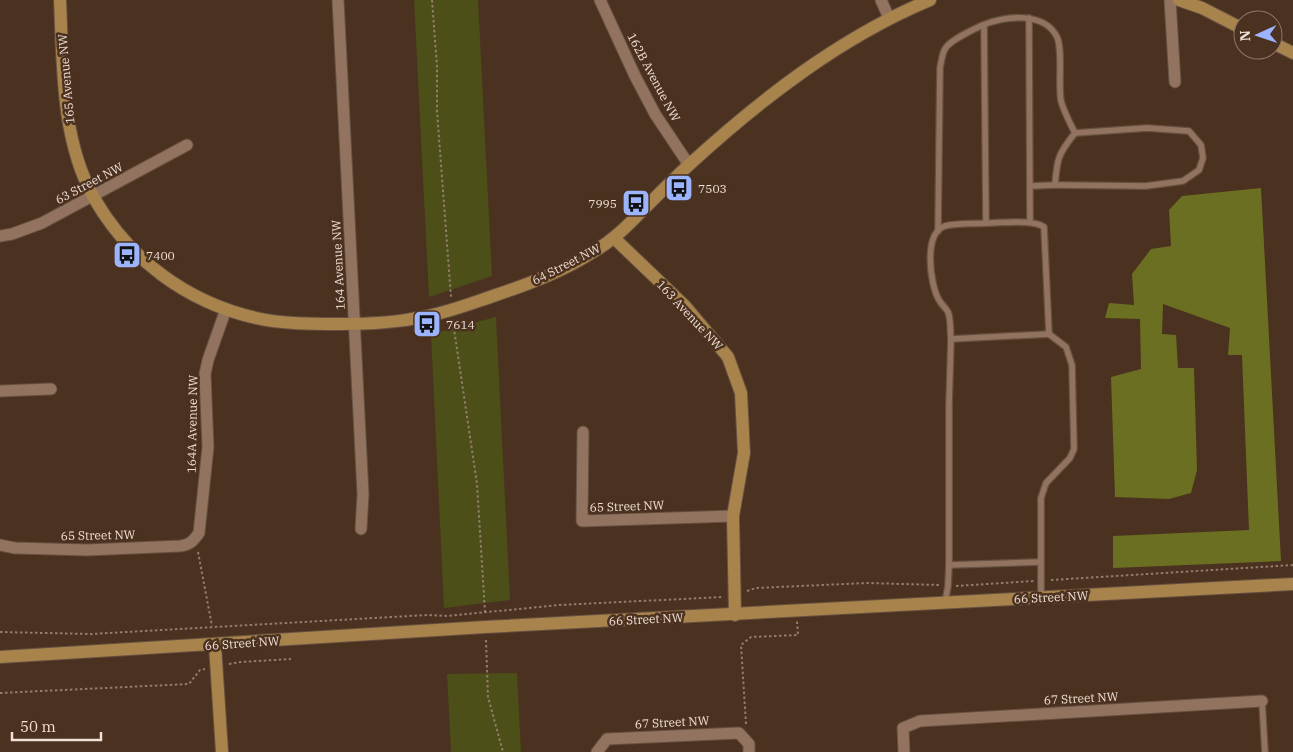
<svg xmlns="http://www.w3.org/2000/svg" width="1293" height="752" viewBox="0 0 1293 752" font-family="'IBM Plex Serif',serif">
<rect width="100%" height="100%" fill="#4b311f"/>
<g fill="#4c4f18">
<path d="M414 0H478L492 276 429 297Z"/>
<path d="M496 317 510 600 444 608 431 334Z"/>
<path d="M517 673 521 752H451L447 674Z"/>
</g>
<path fill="#6b6f21" d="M1261 188 1281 561 1113 568V536L1249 530 1242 355H1228L1230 328 1163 304 1162 334 1176 335 1178 368H1194L1197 470 1191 493 1169 499 1115 497 1111 377 1141 369 1140 319 1105 318 1109 303 1134 305 1132 274 1151 249 1171 246 1169 210 1182 196Z"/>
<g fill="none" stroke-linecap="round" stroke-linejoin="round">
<defs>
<g id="lane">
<path d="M1029 18 1030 222"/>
<path d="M984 25 986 223"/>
<path d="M1055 185 1146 186 1183 181 1199 170 1203 158 1201 145 1189 131 1147 128 1075 133"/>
<path d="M938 231 940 68C941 63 942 54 945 49 949 41 974 29 983 25 1005 16 1044 11 1057 37 1063 49 1058 86 1061 101 1064 112 1070 123 1075 133 1058 154 1057 159 1055 185L1030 186"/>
<path d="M951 339C950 331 951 319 948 312 946 308 941 304 939 300 930 285 923 233 945 226 956 223 976 224 988 223 1001 223 1034 219 1044 227L1049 334"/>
<path d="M949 565 1040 562"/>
<path d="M945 603 948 586 949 565V405L951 339 1049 334 1066 347 1072 365 1074 449 1070 458 1046 483 1041 498V597"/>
<path d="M1262 701 1265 752"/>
</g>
<g id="street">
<path d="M338 0 363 494 361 529"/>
<path d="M600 0 635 76 655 114 689 165"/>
<path d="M881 0 889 18"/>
<path d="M1170 0 1175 82"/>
<path d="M0 236 12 234 42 223 187 145"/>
<path d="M0 391 51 389"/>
<path d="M583 432 582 521 733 516"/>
<path d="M0 545 15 548 87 550 180 546C190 545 193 541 199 533L208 447 205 374 208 360 226 309"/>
<path d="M597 752 607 739 739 733 749 744V752"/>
<path d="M904 752 903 728 920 721 1262 701"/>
</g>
<g id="secondary">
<path d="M60 0C63 65 61 140 94 198 129 259 186 302 256 318 283 324 311 324 339 324 367 324 395 323 422 317 447 313 472 303 496 295 526 285 556 274 583 258 593 252 604 246 613 238 621 232 628 225 635 218 653 200 671 181 690 164 761 99 841 37 930 0"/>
<path d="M1179 0 1202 8 1243 29"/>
<path d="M1273 43 1293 53"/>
<path d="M614 238 685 306 728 357 741 393 744 453 733 516 735 615"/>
<path d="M215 645 222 752"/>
<path d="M0 657 485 627 1293 584"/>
</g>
</defs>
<use href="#lane" stroke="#665040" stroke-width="8"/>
<use href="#street" stroke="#665040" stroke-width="13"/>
<use href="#secondary" stroke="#665040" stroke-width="14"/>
<g stroke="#927c6d" stroke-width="2" stroke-dasharray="2.5 2.5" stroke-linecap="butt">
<path d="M432 0 437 67V111L451 297"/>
<path d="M453 322 477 484 485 612"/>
<path d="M198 552 212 626"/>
<path d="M1051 580 1293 565"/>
<path d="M956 586 1034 581"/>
<path d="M747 591 756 588 867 583 939 585"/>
<path d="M0 632 91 634 427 615 447 616 559 605 723 597"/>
<path d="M486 640 488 697 503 752"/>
<path d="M229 664 241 662 291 659"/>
<path d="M0 693 189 684 200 670 205 669"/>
<path d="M746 724 741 645 751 637 798 635 797 621"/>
</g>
<use href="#lane" stroke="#92735f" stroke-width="5.5"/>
<use href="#street" stroke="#92735f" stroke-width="11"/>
<use href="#secondary" stroke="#a9834c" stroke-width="12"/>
</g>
<defs>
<symbol id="bus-square" viewBox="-11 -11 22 22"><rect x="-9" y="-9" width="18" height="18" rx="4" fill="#9bb4fd" stroke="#4b311f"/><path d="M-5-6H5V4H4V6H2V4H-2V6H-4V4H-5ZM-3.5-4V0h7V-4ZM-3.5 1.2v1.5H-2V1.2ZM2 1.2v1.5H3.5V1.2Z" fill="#111"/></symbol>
</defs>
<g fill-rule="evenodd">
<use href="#bus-square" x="663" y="172" width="32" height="32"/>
<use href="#bus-square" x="620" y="187" width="32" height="32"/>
<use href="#bus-square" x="111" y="239" width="32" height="32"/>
<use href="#bus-square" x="411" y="308" width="32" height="32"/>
</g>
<g text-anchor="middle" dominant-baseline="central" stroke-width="5" stroke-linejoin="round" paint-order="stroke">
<g font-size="12" fill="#f1e0d5" stroke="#4b311f">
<text transform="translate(654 77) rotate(62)">162B Avenue NW</text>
<text transform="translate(66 79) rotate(-95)">165 Avenue NW</text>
<text transform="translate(89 183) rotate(-28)">63 Street NW</text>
<text transform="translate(566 264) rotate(-27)">64 Street NW</text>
<text transform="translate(338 265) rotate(-93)">164 Avenue NW</text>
<text transform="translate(690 315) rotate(47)">163 Avenue NW</text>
<text transform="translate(192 424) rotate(-89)">164A Avenue NW</text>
<text transform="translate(627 506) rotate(-2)">65 Street NW</text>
<text transform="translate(98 535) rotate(-1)">65 Street NW</text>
<text transform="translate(1051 597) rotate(-3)">66 Street NW</text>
<text transform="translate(646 619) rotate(-3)">66 Street NW</text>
<text transform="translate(242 643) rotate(-4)">66 Street NW</text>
<text transform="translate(1081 698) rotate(-3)">67 Street NW</text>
<text transform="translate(672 722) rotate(-3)">67 Street NW</text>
</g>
<g font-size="12" fill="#f1e0d5" stroke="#4b311f" text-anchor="start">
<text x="698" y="188">7503</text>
<text x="617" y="203" text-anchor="end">7995</text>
<text x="146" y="255">7400</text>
<text x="446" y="324">7614</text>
</g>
</g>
<g transform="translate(1258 35) rotate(267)"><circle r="24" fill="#4b311f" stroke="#8d7768"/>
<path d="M0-4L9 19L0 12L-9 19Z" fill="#9bb4fd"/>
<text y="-8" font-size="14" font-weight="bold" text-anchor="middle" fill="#f1e0d5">N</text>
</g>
<path d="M12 732v8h89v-8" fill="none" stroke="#f1e0d5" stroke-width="2.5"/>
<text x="20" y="732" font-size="15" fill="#f1e0d5" stroke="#4b311f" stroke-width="4" paint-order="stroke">50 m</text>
</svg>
